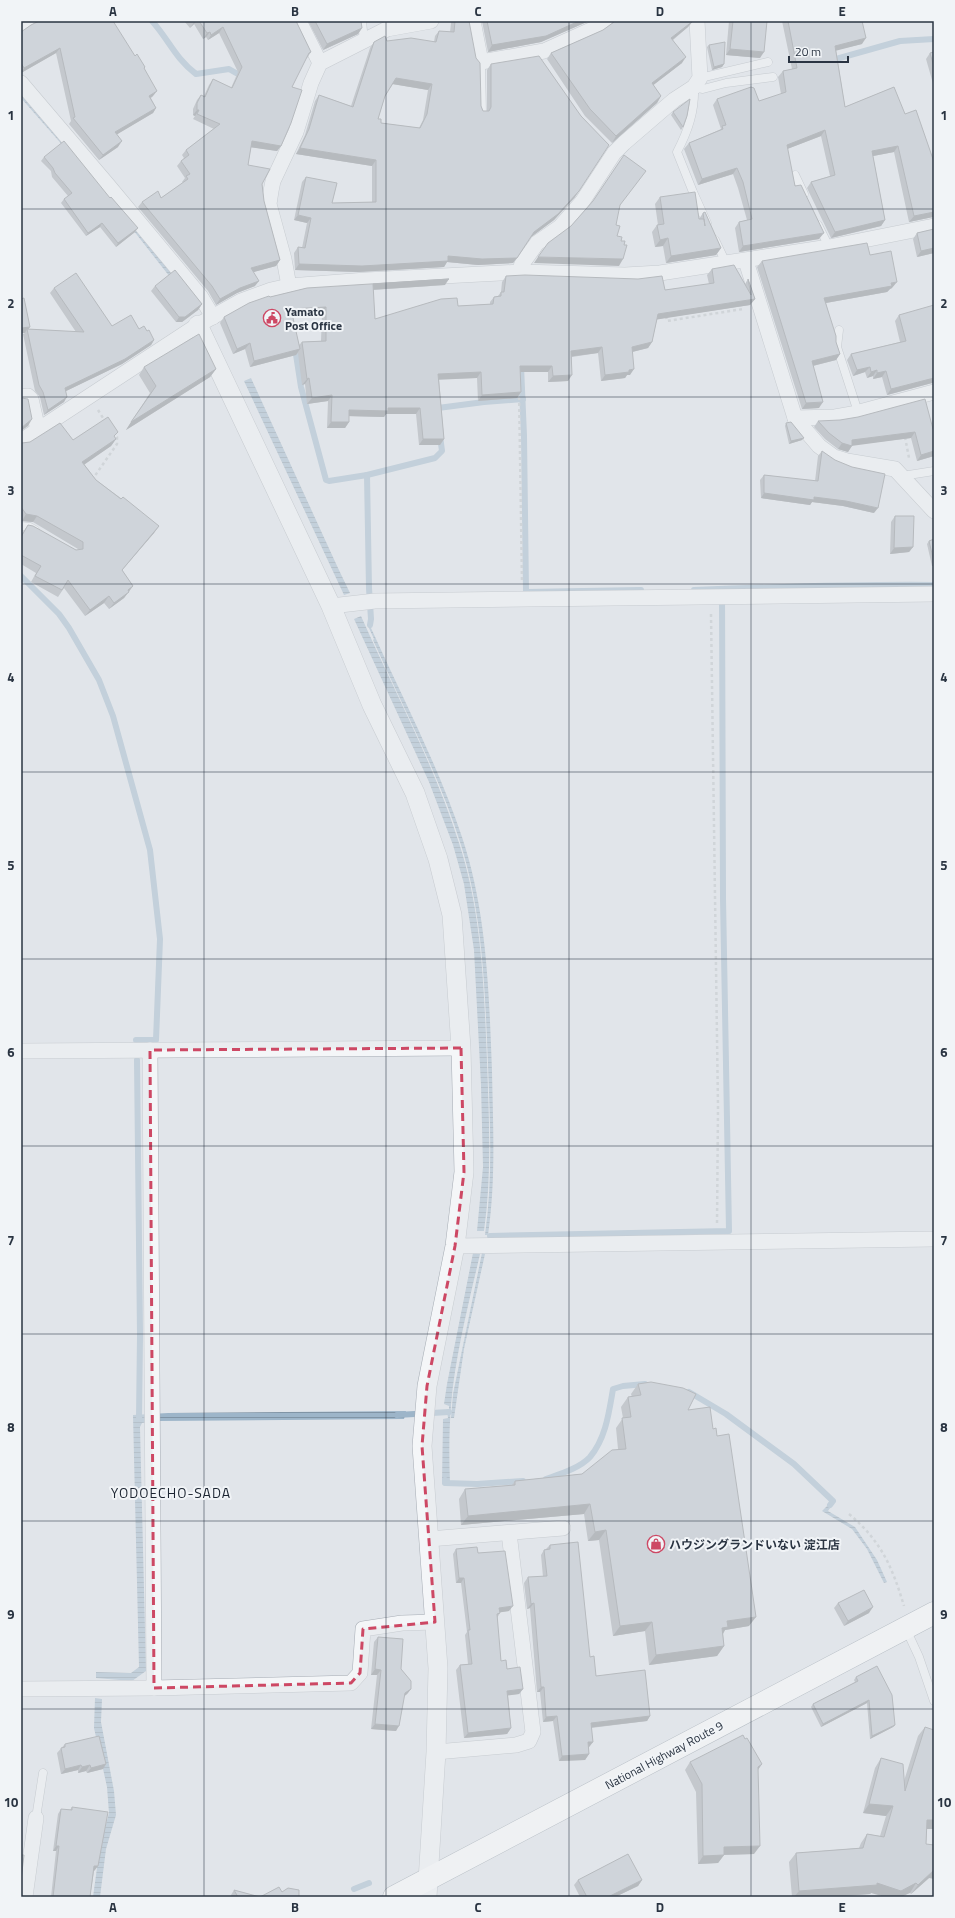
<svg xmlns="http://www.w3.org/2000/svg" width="955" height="1918" viewBox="0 0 955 1918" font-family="'Titillium Web','Noto Sans JP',sans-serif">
<defs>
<pattern id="water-rules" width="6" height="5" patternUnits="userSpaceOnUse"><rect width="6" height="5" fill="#9db5c9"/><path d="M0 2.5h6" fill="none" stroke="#8094a5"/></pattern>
</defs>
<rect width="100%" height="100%" fill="#e1e5ea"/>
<g fill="url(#water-rules)">
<path d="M21 91 113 198 198 307 195 309 101 189 21 98Z"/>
<path d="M251 378 338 568 350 593 344 595 244 381Z"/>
<path d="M361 616C394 691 434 764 459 843 482 913 484 988 487 1061 489 1118 492 1175 484 1231H477L483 1167 481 1085 474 950 464 884 453 845 429 782 354 619Z"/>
<path d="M369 618H372L371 628C402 697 438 765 462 837 487 912 489 992 492 1071 493 1126 496 1180 488 1235H485C493 1178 490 1122 488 1065 485 991 483 916 461 845 439 774 403 708 373 640L374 639 368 626Z"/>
<path d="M473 1253 480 1254C469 1302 455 1356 451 1405 449 1431 449 1458 450 1484H442L443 1419 448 1418 447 1411H449V1406L444 1404 447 1384Z"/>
<path d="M482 1253 485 1254 464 1349 454 1418H451L453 1394Z"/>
<path d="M406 1411 404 1419 157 1421 142 1423 140 1427 146 1671 132 1681 96 1678V1672L131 1673 139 1667 133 1415 168 1413Z"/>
<path d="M834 1499 835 1501 828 1511 855 1527 877 1560 887 1582 884 1583 867 1549 852 1529 822 1511Z"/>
<path d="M95 1698 102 1699 101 1722 114 1791 116 1815 106 1849 100 1897H93L100 1846 109 1813 107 1787 94 1728Z"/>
</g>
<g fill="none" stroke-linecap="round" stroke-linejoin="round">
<g stroke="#9db5c9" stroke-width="6">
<path d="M152 21C169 40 175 58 196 74L229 69 243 77"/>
<path d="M829 61 900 41 934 39"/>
<path d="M295 348 301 387 326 480 329 481 367 475 435 458 442 451 440 436"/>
<path d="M521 366 524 436 526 592 641 590"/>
<path d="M438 411V408L484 402 523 399"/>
<path d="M367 475 369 588 371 619 370 625"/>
<path d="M21 576 59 614 69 628 99 680 113 716 150 850 160 939 156 1040H136"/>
<path d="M694 590C774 587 854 584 934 585"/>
<path d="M137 1060 140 1335 139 1419"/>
<path d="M490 1236 729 1231 723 898 722 589"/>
<path d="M689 1392 726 1414 794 1464 833 1501 830 1505"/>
<path d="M397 1415 449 1412"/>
<path d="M546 1479C560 1474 580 1468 590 1457 606 1438 609 1412 613 1389L623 1386 645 1384"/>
<path d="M445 1480V1483L477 1484 523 1481"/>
<path d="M354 1889 369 1883"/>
</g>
<defs>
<g id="service">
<path d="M362 21 364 41"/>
<path d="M21 28 33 21"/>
<path d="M481 62 482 112"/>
<path d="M700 78 768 62"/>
<path d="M795 175 804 194"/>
<path d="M707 223 693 192 677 152C688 131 695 111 694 87L703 89 726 83 773 77"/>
<path d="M818 225 829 247"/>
<path d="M715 240 726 263"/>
<path d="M839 330 837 347 858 412"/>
<path d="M902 476 934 471"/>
<path d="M21 526 30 527 35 530"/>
<path d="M906 1629 919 1657 934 1701"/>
<path d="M36 1818 43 1773"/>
</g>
<g id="minor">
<path d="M299 21 320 63"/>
<path d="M473 21 481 62 544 51 595 28 605 21"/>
<path d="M21 83 107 184 201 297 213 317"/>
<path d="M746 261 795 418 819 446 834 457 847 461 895 469 934 511"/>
<path d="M519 272 522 264 537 243 560 227 582 202 614 153 624 143 674 100 694 87 700 78 697 21"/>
<path d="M289 286 284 259 269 204 271 191 273 181 296 132 311 83 320 63 387 29 431 21"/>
<path d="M21 397 28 396 31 399 38 430"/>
<path d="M795 418 835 417 852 414 934 392"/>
<path d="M21 441 198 325 241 301 271 290 289 286 366 280 521 272 625 275 660 273 829 247 934 226"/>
<path d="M331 606 375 601 934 594"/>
<path d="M150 1050 154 1688"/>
<path d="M21 1051 461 1048"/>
<path d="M455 1246 934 1239"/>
<path d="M429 1539 563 1528"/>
<path d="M21 1689 154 1688 351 1683 360 1673 363 1629 402 1623 435 1622"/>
<path d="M436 1752 516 1745 529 1741 533 1732 509 1533"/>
<path d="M25 1897 36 1818"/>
</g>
<path id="tertiary" d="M198 325 331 606 372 705 415 793 438 859 452 915 461 1048 464 1172 455 1246 427 1386 422 1446 438 1668 436 1752 427 1897"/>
<path id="trunk" d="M394 1897 934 1613"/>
</defs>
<use href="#service" stroke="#a6acb4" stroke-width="9"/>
<use href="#minor" stroke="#a6acb4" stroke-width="16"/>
<use href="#tertiary" stroke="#a6acb4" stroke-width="20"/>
<use href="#trunk" stroke="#8994a0" stroke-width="23"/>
<g stroke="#bbc0c5" stroke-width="2.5" stroke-dasharray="3 3" stroke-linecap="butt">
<path d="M666 316 667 321 743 309"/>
<path d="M519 391 522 582"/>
<path d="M98 410 105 421"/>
<path d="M905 437 909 458"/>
<path d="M92 480 117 444V437L114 433"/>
<path d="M711 614 718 1107 717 1225"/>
<path d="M849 1514C881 1541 892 1566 904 1606"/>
</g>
<use href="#service" stroke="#f4f6f8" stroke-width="8"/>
<use href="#minor" stroke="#f4f6f8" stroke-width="15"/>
<use href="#tertiary" stroke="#f4f6f8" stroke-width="19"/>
<use href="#trunk" stroke="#fff" stroke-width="22"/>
</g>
<g fill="#9fa4ab" fill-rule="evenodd">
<path d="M184 21H296L311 52 307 58H306L292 87 281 146 277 151 251 147 248 165 262 184 264 201 280 260 276 266 253 272 255 286 237 293 216 305 208 291 138 207 142 202 161 198 183 183 182 182 185 178 177 166 181 161 184 158 182 155 186 150 214 129 193 119 195 116 193 115V109L197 100 201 95 204 96 209 85 213 79 231 88 238 72 219 33 208 40 206 37 203 39 194 24 190 28Z"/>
<path d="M308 21H361L362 28 358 34 323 50Z"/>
<path d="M452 21H469L481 106 483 111H487V70L491 64 575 197 554 220 530 237 513 263 478 265 447 262 444 267 358 272 295 270 294 253 298 247 302 248 307 223 294 220 302 182 306 177 332 203 372 202V166L296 154 305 135 315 101 319 95 351 106 370 48 374 42 387 41 434 42 435 36 439 31 450 32 451 23ZM393 84 428 90 423 120 419 128 381 123 378 119 385 96Z"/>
<path d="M482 21H589L541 42 488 52Z"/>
<path d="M613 21H693L688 27 673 40 682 63 653 85 661 96 657 103 612 143 585 116 547 59 551 53 603 30 612 24Z"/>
<path d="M729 21H767L760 58 726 55Z"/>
<path d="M782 21H862V44L836 50 845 107 894 87 933 217 909 222 894 152 873 156 885 220 881 226 831 238 807 188 811 182 830 176 821 136 787 149 795 186 819 239 739 252 735 228 739 222 747 220 738 188 733 174 698 185 684 149 689 143 719 130 721 129 713 105 717 99 759 101 781 94 778 77 783 71 792 69Z"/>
<path d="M21 32 135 56 145 67 144 69 153 96 151 98 156 108 153 113 117 134 118 147 99 160 69 124 71 121 56 53 21 73Z"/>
<path d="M709 45 724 64 722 67 712 70 707 47Z"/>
<path d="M934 52V87L926 59 930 53Z"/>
<path d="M673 112 683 127 681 130 671 115Z"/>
<path d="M44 157 135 232 116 247 100 227 86 236 61 203 64 199 68 196 52 177 51 171 41 161Z"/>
<path d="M660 197 699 219 703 213 721 248 716 255 666 263 663 246 655 247 652 232 657 225H658L655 204Z"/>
<path d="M934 229V255V253L917 257 913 239 917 233Z"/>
<path d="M762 261 892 288 890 289 887 292 826 303 836 342 840 354 836 360 813 366 819 408 802 409 757 267Z"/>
<path d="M712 269 745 284 748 279 755 299 750 305 657 319 652 342 648 348 632 352 630 375H627L625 378 601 381 598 353 572 357 568 381 548 382V372H520L521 392 517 398 478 401 477 378 439 379 444 439 440 445H419L416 414H386L384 417 349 416V422L345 428H327L328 401 307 404 305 384 302 385 298 353 296 355 250 367 245 349 233 354 220 323 224 317 270 297 307 288 445 285 373 290 375 319 458 306 490 304V302L494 297 498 296 501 292 502 282 506 276 665 290 709 284 707 275ZM322 313 321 341 302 342 299 345 292 315Z"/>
<path d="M155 286 202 304 198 310 182 322H176L151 291Z"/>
<path d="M54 288 112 326 139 329 147 331 154 340 151 345 122 364 66 391 64 402 44 415 40 397 35 391 23 334 25 333 21 299 29 329 76 332 50 293Z"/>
<path d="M899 315 932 383 887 395 882 377 873 379V376L867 378 865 372 853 376 847 360 851 354 900 342 895 321Z"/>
<path d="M144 367 216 369 210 377 126 430 150 393 139 375Z"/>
<path d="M818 421 933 429 934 456 917 461 911 438 852 445 848 452 838 449 825 439 814 427Z"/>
<path d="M786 423 802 440 789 444 785 426Z"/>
<path d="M114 437 116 439 111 446 84 464 96 480 159 526 154 533 122 570 133 586 124 598 109 609 104 603 85 616 64 588 58 597 31 582 36 573 21 564V535L28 525 76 550H79L78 549 33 522 22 521 21 519V442L22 443 73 440Z"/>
<path d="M822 451 874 513 843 506 812 502 810 505 761 498 760 480 764 475 815 481 818 456Z"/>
<path d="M895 516 913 547 909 552 890 554 891 522Z"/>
<path d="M934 539V566H932L927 544 929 541Z"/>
<path d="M638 1384 688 1410 713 1429 717 1436 749 1626 725 1630 723 1634 724 1646 717 1656 649 1665 645 1631 613 1636 599 1540 588 1541 584 1514 461 1525 459 1499 465 1489 512 1485 515 1481 582 1474 618 1449 616 1428 623 1418 621 1407 628 1397H632L631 1394Z"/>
<path d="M550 1545 590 1657 596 1676 650 1716 647 1721 591 1728 593 1742 589 1747H588L589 1754 585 1760 559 1761 553 1721 543 1722 540 1692H537L530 1608 527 1609 524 1583 528 1577H543L541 1555 544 1550 546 1549Z"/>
<path d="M456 1549 478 1553 509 1611 500 1612V1613L497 1618 501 1661 523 1689 519 1694 508 1695 511 1728 507 1734 464 1738 456 1670 460 1665 468 1664 465 1635 467 1632 461 1583H456L453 1554Z"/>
<path d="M838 1603 869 1613 844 1626 834 1608Z"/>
<path d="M378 1637 401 1669 411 1689 407 1694 404 1696 396 1731 371 1729 377 1675H371L374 1642Z"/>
<path d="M856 1677 895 1725 893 1727 870 1739 867 1703 821 1727 811 1707 813 1704 855 1682 854 1680Z"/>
<path d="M925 1727 934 1730V1829H927L926 1844 929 1878 911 1894 910 1893H871L870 1894 832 1897H792L789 1862 796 1853 859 1848 861 1843 867 1834 880 1836 886 1816 863 1813 875 1768 881 1758 904 1781 918 1736Z"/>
<path d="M65 1744 106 1764 103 1769 87 1773 86 1771 78 1773V1770L61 1774 57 1753Z"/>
<path d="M690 1762 762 1764 758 1770 754 1854 724 1855 718 1863 698 1864 696 1792 685 1770Z"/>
<path d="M72 1807 98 1866 94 1871 90 1897H51L56 1851H53L58 1814 61 1809 70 1810Z"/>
<path d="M578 1880H642L638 1886 615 1897H580L574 1885Z"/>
<path d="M234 1890 260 1897H232L231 1895Z"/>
</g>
<g fill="#82868b">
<path d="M195 21H196L194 24 190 28Z"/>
<path d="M579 21H589L541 42 488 52 492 45Z"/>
<path d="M693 21 688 27 667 44 671 38Z"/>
<path d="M223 27 219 33 208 40 211 35Z"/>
<path d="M362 28 358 34 323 50 327 44Z"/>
<path d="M210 32 206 37 203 39 207 33Z"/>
<path d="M866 38 862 44 831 52 835 46Z"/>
<path d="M60 48 56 53 21 73 24 68Z"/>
<path d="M730 49 764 52 760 58 726 55Z"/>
<path d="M686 57 682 63 647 90 652 83Z"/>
<path d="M724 64 722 67 712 70 714 67Z"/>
<path d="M396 78 432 84 428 90 392 84Z"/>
<path d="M157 91 153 96 145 101 149 96Z"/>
<path d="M661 96 657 103 612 143 616 136Z"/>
<path d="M156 108 153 113 111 138 115 132Z"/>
<path d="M197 110H199L195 116 193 115Z"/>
<path d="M825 130 821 136 782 151 787 145Z"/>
<path d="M122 141 118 147 99 160 103 155Z"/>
<path d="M252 141 281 146 277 151 248 147Z"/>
<path d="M898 146 894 152 868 157 872 151Z"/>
<path d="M300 148 376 160 372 166 296 154Z"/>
<path d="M737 168 733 174 698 185 702 179Z"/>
<path d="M579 191 575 197 554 220 530 238 534 232Z"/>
<path d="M934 212V218L933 217 909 222 914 216Z"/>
<path d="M298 215 311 218 307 223 294 220Z"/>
<path d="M885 220 881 226 831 238 835 232Z"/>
<path d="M102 223 100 227 86 236 88 233Z"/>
<path d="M138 228 135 232 116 247 118 243Z"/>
<path d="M824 233 819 239 739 252 743 246Z"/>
<path d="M668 238 663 246 655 247 660 240Z"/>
<path d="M721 248 716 255 666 263 671 256Z"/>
<path d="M934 248V253L917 257 921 251Z"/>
<path d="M448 256 517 258 513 263 478 265 447 262 444 267 358 272 295 270 299 264Z"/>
<path d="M538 257 623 259 619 266 534 263Z"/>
<path d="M280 260 276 266 247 274 251 268Z"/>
<path d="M449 279 445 285 369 290 373 284Z"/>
<path d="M259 281 255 286 237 293 216 305 220 299 240 288Z"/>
<path d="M897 282 892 288 890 289 887 292 820 304 824 298Z"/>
<path d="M755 299 750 305 654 320 658 314Z"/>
<path d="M202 304 198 310 182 322H176L179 317Z"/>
<path d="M326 307 322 313 286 315 291 309Z"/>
<path d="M30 327 27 331V329L25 333H21V328Z"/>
<path d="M154 340 151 345 122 364 62 393 65 388Z"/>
<path d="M652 342 648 348 628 353 632 347Z"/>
<path d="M250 343 245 349 233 354 237 349Z"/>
<path d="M602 347 598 353 567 357 571 351Z"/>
<path d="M300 349 296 355 250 367 254 361Z"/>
<path d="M840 354 836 360 808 367 812 361Z"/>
<path d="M520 366H552L548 372H515Z"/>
<path d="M870 367 865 372 853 376 857 370Z"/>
<path d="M216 369 210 377 126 430 131 422Z"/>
<path d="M634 369 630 375H627L625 378 601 381 605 375Z"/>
<path d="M877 370 873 376 867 378 871 372Z"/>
<path d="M886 371 882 377 873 379 877 373Z"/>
<path d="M481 372 477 378 434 380 438 374Z"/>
<path d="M572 375 568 381 548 382 553 376Z"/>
<path d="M309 378 305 384 302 385 307 379Z"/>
<path d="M934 378V384L932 383 887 395 891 389Z"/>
<path d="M521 392 517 398 478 401 482 395Z"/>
<path d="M332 395 328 401 307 404 312 398Z"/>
<path d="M67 397 64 402 44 415 48 410Z"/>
<path d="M823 402 819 408 802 409 806 403Z"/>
<path d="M388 408H420L416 414H386L384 417 345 416 349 410Z"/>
<path d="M32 419 28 426 21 431V428Z"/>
<path d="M331 422H349L345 428H327Z"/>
<path d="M915 432 911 438 851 446H852L848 452 838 449 842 443 852 440Z"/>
<path d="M804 438 802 440 789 444 791 441Z"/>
<path d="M116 439 111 446 78 469 82 462Z"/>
<path d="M423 439H444L440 445H419Z"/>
<path d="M934 451V456L917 461 921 455Z"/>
<path d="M764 493 814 497 846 501 878 508 874 513 843 506 812 502 810 505 761 498Z"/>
<path d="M26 514 37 516 33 522 22 521Z"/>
<path d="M159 526 154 533 117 576 122 570Z"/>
<path d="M913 547 909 552 890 554 894 548Z"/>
<path d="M133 586 124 598 109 609 114 603Z"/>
<path d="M109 596 104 603 85 616 90 610Z"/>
<path d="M590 1504 584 1514 461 1525 468 1516Z"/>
<path d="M606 1530 599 1540 588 1541 595 1532Z"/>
<path d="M459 1578H464L461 1583H456Z"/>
<path d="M534 1603 530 1608 527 1609 531 1604Z"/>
<path d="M513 1606 509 1611 496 1613 499 1608Z"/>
<path d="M873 1607 869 1613 844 1626 848 1621Z"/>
<path d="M756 1617 749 1626 725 1630 721 1637H715L727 1621Z"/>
<path d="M652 1622 645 1631 613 1636 620 1626Z"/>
<path d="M724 1646 717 1656 649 1665 656 1655Z"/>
<path d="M375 1669 381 1670 377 1675H371Z"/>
<path d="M541 1687H544L540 1692H537Z"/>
<path d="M411 1689 407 1694 401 1699 405 1693Z"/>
<path d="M523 1689 519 1694 504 1696 507 1691Z"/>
<path d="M869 1700 867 1703 821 1727 823 1724Z"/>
<path d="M557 1716 553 1721 543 1722 546 1717Z"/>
<path d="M650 1716 647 1721 587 1728 591 1723Z"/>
<path d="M375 1724 399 1726 396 1731 371 1729Z"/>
<path d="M895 1725 893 1727 870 1739 872 1736Z"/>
<path d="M511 1728 507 1734 464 1738 468 1733Z"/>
<path d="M588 1742H593L589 1747H585Z"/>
<path d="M589 1754 585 1760 559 1761 562 1756Z"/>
<path d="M106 1764 103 1769 87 1773 91 1768Z"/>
<path d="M762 1764 756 1772 758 1767Z"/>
<path d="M81 1765 78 1770 61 1774 65 1769Z"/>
<path d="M90 1765 86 1771 78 1773 82 1767Z"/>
<path d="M869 1804 893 1806 886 1816 863 1813Z"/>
<path d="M927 1820H934V1829H921Z"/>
<path d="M56 1846H59L56 1851H53Z"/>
<path d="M760 1846 754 1854 718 1855 724 1847Z"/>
<path d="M724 1855 718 1863 698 1864 703 1856Z"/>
<path d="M94 1866H98L94 1871H91Z"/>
<path d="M934 1870V1879L929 1878 911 1894 918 1885Z"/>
<path d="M642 1880 638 1886 615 1897H608Z"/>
<path d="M877 1883H916L910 1893 901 1897H885L871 1893 870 1894 832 1897H794L799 1891Z"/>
</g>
<g fill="#b9bfc7" stroke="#82868b" fill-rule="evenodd">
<path d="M39 21H113L135 56 137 54 145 67 144 68 157 91 149 96 156 108 115 132 122 141 103 155 73 118 75 117 60 48 24 68 21 63V32L31 25Z"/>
<path d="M199 21H296L311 52 309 53 292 87 302 90 291 123 281 146 252 141 248 165 270 169 262 184 264 201 280 260 251 268 259 281 240 288 220 299 212 286 142 202 158 191 161 198 188 179 186 176 190 174 181 161 189 155 186 150 220 124 197 114 199 110H197V103L201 95 205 97 213 79 232 88 242 67 223 27 211 35 210 32 207 33Z"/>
<path d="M315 21H361L362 28 327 44Z"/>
<path d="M455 21H469L476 58 480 63 481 106 483 111H489L491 107V64L539 56 581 116 609 145 579 191 558 214 534 232 517 258 482 259 448 256V261L362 266 299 264 298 247 305 248 311 218 298 215 306 177 337 183 332 203 376 202V160L300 148 309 129 319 95 353 107 374 42 385 36 387 41 411 38 436 42 439 31 454 32ZM396 78 432 84 427 114 420 128 381 123V119H378L385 96Z"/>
<path d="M487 21H579L546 36 492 45Z"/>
<path d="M615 21H693L671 38 686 57 652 83 661 96 616 136 590 109 551 53 603 30 614 22Z"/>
<path d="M733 21H767L764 52 730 49Z"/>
<path d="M788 21H862L866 38 835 46 845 107 894 87 905 114 916 110 934 162V212L914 216 898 146 872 151 885 220 835 232 811 182 835 175 825 130 787 145 795 186 801 185 824 233 743 246 739 222 752 219 743 182 737 168 702 179 689 143 723 129 722 126 726 125 717 99 751 87 754 88 759 101 786 92 783 71 797 68Z"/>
<path d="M725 42 724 64 714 67 709 45Z"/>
<path d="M934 52V67L930 53Z"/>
<path d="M690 99 687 116 683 127 673 112Z"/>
<path d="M64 141 110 198 111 197 138 228 118 243 102 223 88 233 64 199 72 193 55 173 53 168 44 157Z"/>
<path d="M624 155 646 171 620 205 616 225 620 226 617 236 622 237 621 241H625L624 245H627L623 259 538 257 548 243 571 226 593 201Z"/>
<path d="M695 192 699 219H704L705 226 703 213 705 212 721 248 671 256 668 238 660 240 657 225 664 224 660 197Z"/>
<path d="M934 229V248L921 251 917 233Z"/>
<path d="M867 243 870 255 891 251 897 282 891 283 892 286 824 298 836 336V342L840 354 812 361 823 402 806 403 762 261Z"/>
<path d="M734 265 751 295 748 279 755 299 658 314 652 342 632 347 634 369 629 370V372L605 375 602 347 571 351 572 375 553 376 552 366H520L521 392 482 395 481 372 438 374 444 439H423L420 408H388V411L349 410V422H331L332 395 312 398 309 378 307 379 302 342 326 341V307L291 309 300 349 254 361 250 343 237 349 224 317 249 303 269 296 270 297 307 288 449 279 373 284 375 319 441 299 457 298 458 306 493 304 494 297 501 296V292H504L506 276 525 275 638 279 662 276 665 290 714 283 712 269Z"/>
<path d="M175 270 202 304 185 317H179L155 286Z"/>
<path d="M76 273 112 326 131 315 139 329 144 326 147 331 149 330 154 340 125 359 65 388 67 397 48 410 43 392 39 385 27 329 84 332 54 288Z"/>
<path d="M24 298 30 327 21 328V299Z"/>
<path d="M934 305V378L891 389 886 371 877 373V370L871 372 870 367 857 370 851 354 906 341 899 315Z"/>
<path d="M199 334 216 369 131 422 156 386 144 367Z"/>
<path d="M21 398 28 399 32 419 21 428Z"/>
<path d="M925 399 933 429H934V451L921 455 915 432 852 440V446L842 443 829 433 818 421 840 420 858 417Z"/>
<path d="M108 417 118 432 114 436 116 439 82 462 96 480 121 499 123 497 159 526 122 570 133 586 128 590 129 592 114 603 109 596 90 610 68 580 62 590 35 576 41 566 21 555V537L28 525 33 526 76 550 83 549V542L37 516 26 514 21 507V442L22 443 30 442 60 423 73 440Z"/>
<path d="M791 422 804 438 791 441 786 423Z"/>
<path d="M822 451 835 460 852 467 885 474 878 508 846 501 814 497V500L764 493V475L818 481Z"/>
<path d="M895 516H914L913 547 894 548Z"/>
<path d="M934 539V562L929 541Z"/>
<path d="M651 1382 683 1388 696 1394 688 1410 710 1407 713 1429 716 1428 717 1436 729 1434 756 1617 727 1621 728 1627 722 1628 724 1646 656 1655 652 1622 620 1626 606 1530 595 1532 590 1504 468 1516 465 1489 515 1485V1481L582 1474 612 1450 626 1449 622 1418 631 1417 628 1397 641 1395 638 1384Z"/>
<path d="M578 1542 590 1657 594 1656 596 1676 645 1670 650 1716 591 1723 593 1742H588L589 1754 562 1756 557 1716 546 1717 544 1687H541L534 1603 531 1604 528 1577 547 1576 544 1550 550 1549V1545Z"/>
<path d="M477 1547 478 1553 505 1551 513 1606 499 1608 500 1613 497 1614 501 1661 506 1660 507 1669 520 1667 523 1689 507 1691 511 1728 468 1733 460 1665 472 1664 468 1630H470L464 1578H459L456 1549Z"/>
<path d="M864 1590 873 1607 848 1621 838 1603Z"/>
<path d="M378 1637 403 1639 401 1669 411 1681V1689L405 1693 399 1726 375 1724 381 1670 375 1669Z"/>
<path d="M877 1666 892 1695 895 1725 872 1736 869 1700 823 1724 813 1704 858 1681 856 1677Z"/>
<path d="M925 1727 934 1730V1820H927L926 1844 934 1845V1870L918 1885 916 1883 901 1891 877 1883V1885L799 1891 796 1853 863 1848 867 1834 884 1837 893 1806 869 1804 881 1758 903 1764 905 1791Z"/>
<path d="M743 1735 745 1739 747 1738 762 1764 758 1767 760 1846 724 1847V1855L703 1856 702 1784 690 1762Z"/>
<path d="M99 1736 106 1764 91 1768 90 1765 82 1767 81 1765 65 1769 61 1748 65 1747V1744Z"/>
<path d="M72 1807 108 1812 98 1866H94L90 1897H53L59 1846H56L61 1809 72 1810Z"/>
<path d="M628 1854 642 1880 608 1897H587L578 1880Z"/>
<path d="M21 1855H24L21 1880Z"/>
<path d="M279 1887 282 1892 288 1888 299 1890V1897H260Z"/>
<path d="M234 1890 260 1897H238Z"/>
</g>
<path d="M0 0H955V1918H0ZM461 1048 464 1172 455 1246 427 1386 422 1446 435 1622 363 1629 360 1673 351 1683 154 1688 150 1050Z" fill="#e1e5ea" fill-opacity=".55" fill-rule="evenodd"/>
<path fill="none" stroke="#cd4864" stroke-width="3" stroke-dasharray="8 5" stroke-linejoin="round" d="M461 1048 464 1172 455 1246 427 1386 422 1446 435 1622 363 1629 360 1673 351 1683 154 1688 150 1050Z"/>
<path fill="none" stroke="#2a3442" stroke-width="1" stroke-opacity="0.55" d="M204 21V1897M386 21V1897M569 21V1897M751 21V1897M21 209H934M21 397H934M21 584H934M21 772H934M21 959H934M21 1146H934M21 1334H934M21 1521H934M21 1709H934"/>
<defs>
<symbol id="civic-ring" viewBox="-11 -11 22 22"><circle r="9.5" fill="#f1f4f7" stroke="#cd4864" stroke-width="1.5"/><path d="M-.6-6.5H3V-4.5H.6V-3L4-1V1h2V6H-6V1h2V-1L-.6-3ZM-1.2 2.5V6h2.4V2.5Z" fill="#cd4864"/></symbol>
<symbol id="shop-ring" viewBox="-11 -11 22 22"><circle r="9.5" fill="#f1f4f7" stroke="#cd4864" stroke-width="1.5"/><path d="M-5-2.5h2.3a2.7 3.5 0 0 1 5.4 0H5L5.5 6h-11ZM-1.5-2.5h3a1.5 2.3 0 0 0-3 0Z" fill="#cd4864"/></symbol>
</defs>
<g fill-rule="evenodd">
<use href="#civic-ring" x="262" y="308" width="20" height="20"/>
<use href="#shop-ring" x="646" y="1534" width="20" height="20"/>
</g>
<g text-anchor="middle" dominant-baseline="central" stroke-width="4" stroke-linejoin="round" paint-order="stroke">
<g font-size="12" font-weight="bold" fill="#2a3442" stroke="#f1f4f7" text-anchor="start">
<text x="285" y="311">Yamato<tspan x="285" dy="14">Post Office</tspan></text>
<text x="669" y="1544">ハウジングランドいない 淀江店</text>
</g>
<g font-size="12" fill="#2a3442" stroke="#f1f4f7">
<text transform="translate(664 1755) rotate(-28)">National Highway Route 9</text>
</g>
<g font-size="14" letter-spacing="1" fill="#1c2532" stroke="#f1f4f7">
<text x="171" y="1492">YODOECHO-SADA</text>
</g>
</g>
<rect width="955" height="1918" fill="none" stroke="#f1f4f7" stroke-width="44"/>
<path d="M789 56v6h59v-6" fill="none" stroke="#2a3442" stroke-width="2"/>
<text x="795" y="56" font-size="12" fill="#2a3442" stroke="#f1f4f7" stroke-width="3" paint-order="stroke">20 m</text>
<rect x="22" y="22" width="911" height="1874" fill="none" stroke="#2a3442" stroke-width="1.5"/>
<g font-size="13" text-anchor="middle" font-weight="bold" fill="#2a3442">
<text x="113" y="16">A</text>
<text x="295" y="16">B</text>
<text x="478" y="16">C</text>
<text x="660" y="16">D</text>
<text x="842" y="16">E</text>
<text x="11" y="120">1</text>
<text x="944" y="120">1</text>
<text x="11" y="308">2</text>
<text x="944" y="308">2</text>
<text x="11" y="495">3</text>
<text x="944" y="495">3</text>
<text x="11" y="682">4</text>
<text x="944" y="682">4</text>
<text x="11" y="870">5</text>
<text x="944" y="870">5</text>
<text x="11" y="1057">6</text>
<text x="944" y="1057">6</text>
<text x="11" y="1245">7</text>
<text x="944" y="1245">7</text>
<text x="11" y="1432">8</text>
<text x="944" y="1432">8</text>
<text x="11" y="1619">9</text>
<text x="944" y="1619">9</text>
<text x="11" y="1807">10</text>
<text x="944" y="1807">10</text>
<text x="113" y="1912">A</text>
<text x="295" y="1912">B</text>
<text x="478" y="1912">C</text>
<text x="660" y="1912">D</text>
<text x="842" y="1912">E</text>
</g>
</svg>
